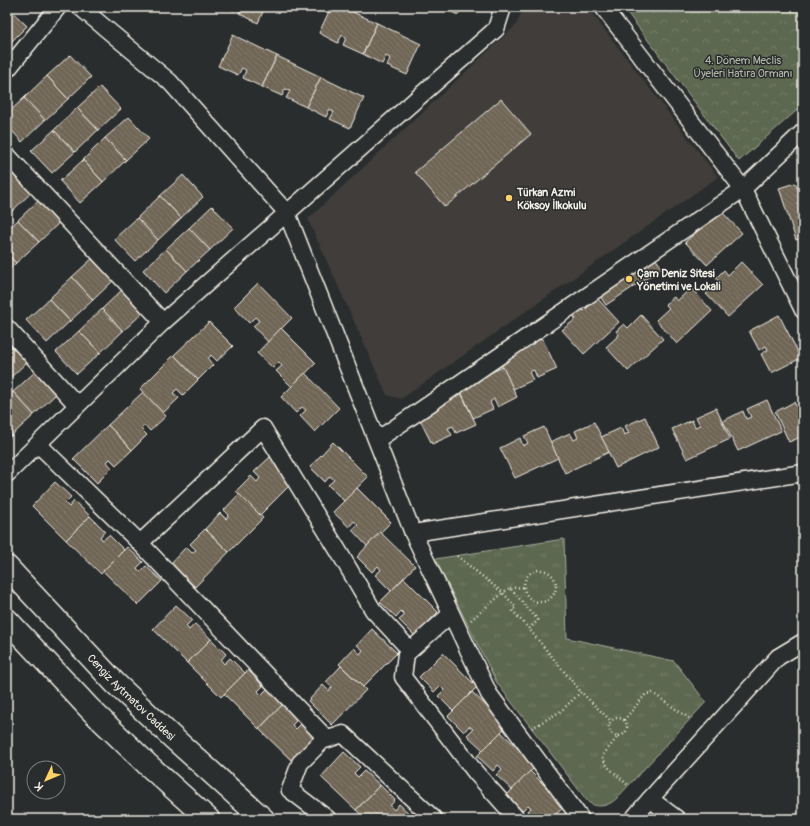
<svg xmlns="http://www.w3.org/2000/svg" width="810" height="826" viewBox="0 0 810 826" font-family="Pangolin,sans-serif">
<defs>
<pattern id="forest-crowns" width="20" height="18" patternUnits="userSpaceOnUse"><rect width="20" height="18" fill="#5c674f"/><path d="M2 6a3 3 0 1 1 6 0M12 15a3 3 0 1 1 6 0" fill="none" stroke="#747d68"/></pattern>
<pattern id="park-tufts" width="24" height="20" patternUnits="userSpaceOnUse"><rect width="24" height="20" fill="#5c674f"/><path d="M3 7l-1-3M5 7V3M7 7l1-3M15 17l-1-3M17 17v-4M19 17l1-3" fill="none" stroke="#747d68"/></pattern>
<pattern id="building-back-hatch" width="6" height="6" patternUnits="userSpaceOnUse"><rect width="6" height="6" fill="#706657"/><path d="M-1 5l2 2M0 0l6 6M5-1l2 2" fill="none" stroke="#857c6f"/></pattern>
</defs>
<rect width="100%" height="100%" fill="#2a2d2e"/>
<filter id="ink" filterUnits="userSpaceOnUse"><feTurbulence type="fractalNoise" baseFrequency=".025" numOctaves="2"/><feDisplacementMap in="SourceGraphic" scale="8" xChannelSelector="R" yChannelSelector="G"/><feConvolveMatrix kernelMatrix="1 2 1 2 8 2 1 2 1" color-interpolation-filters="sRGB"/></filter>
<g filter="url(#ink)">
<path fill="#3f3e3a" d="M524 7H587L718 177 401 399 387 395 308 219 516 25Z"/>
<path fill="url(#forest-crowns)" stroke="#a8ac9c" d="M623 7H803V105L739 161Z"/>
<path fill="url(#park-tufts)" stroke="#a8ac9c" d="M564 539 567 638 674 661 706 702 617 798C609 806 598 809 588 802L497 683 435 559Z"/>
<g fill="url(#building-back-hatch)" stroke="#f4f1e8">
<path d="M7 7 27 26 7 46Z"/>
<path d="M225 7H236L234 11Z"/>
<path d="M241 7H265L258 23 239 13Z"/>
<path d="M331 7H342L377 23 363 54 343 45 346 38 342 35 338 43 319 33Z"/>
<path d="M441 7H462L458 15Z"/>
<path d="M377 23 421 44 407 75 387 66 390 58 386 56 382 64 363 54Z"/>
<path d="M233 35 277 56 262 87 243 78 246 70 242 68 238 75 218 66Z"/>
<path d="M70 55 91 77 68 99 47 76Z"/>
<path d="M277 56 321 77 306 107 286 98 290 91 285 89 282 96 262 87Z"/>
<path d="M47 76 68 99 45 120 24 98Z"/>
<path d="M321 77 364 98 350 128 330 119 334 112 329 110 326 117 306 107Z"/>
<path d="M100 87 121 109 98 130 77 108Z"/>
<path d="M24 98 45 120 22 142 7 125V114Z"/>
<path d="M501 99 531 134 445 207 415 172Z"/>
<path d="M77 108 98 130 75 152 54 130Z"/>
<path d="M129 117 149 139 126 160 105 138Z"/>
<path d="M54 130 75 152 52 173 31 151Z"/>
<path d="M105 138 126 160 103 182 83 160Z"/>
<path d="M83 160 103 182 80 203 60 181Z"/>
<path d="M13 168 34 190 11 212 7 208V174Z"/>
<path d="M183 175 203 197 181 218 160 196Z"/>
<path d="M795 183 797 188 803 186V238L796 240 779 188Z"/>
<path d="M160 196 181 218 158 240 137 218Z"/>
<path d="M41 198 62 220 39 242 18 220Z"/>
<path d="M212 206 233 228 210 250 189 228Z"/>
<path d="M7 208 11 212 7 216Z"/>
<path d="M720 210 742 233 707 265 685 242 699 230 695 226Z"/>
<path d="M137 218 158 240 135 261 114 239Z"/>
<path d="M18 220 39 242 16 263 7 254V230Z"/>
<path d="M189 228 210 250 187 271 166 249Z"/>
<path d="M166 249 187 271 164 293 143 270Z"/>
<path d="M651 252 662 268 606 305 596 290Z"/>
<path d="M7 254 16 263 7 272Z"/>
<path d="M95 256 116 278 93 300 72 277Z"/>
<path d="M741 262 763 285 728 317 706 294 719 282 716 278 724 270 728 275Z"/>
<path d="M72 277 93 300 70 321 49 299Z"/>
<path d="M258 283 292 318 268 342 253 326 259 321 255 317 249 323 234 307Z"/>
<path d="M125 287 146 310 123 331 102 309Z"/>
<path d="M691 288 712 311 677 344 656 320 669 308 665 304 674 297 677 301Z"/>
<path d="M597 298 619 322 584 354 562 330 576 319 572 314 580 307 584 311Z"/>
<path d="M49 299 70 321 47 343 26 320Z"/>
<path d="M102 309 123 331 100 353 79 331Z"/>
<path d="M641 315 663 339 628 371 606 347 619 335 616 331 624 324 628 328Z"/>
<path d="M779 315 801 358 771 373 761 354 768 350 766 346 759 350 749 331Z"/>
<path d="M209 322 233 346 217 361 211 355 208 359 213 365 198 380 174 355Z"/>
<path d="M281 328 316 363 292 387 276 371 282 366 279 362 273 368 257 353Z"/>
<path d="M79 331 100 353 77 374 56 352Z"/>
<path d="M542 338 557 369 537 378 534 370 529 372 533 380 513 389 498 358Z"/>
<path d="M7 340 27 362 7 381Z"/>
<path d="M174 355 198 380 183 395 177 389 173 393 179 398 163 413 140 389Z"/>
<path d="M503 367 517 397 498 407 494 399 490 402 493 409 473 418 459 387Z"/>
<path d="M36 371 57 393 34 415 13 392Z"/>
<path d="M305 373 339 408 315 432 300 416 306 410 302 407 296 413 281 397Z"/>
<path d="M13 392 34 415 11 436 7 432V398Z"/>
<path d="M143 392 166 416 150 431 145 425 141 429 147 435 132 450 108 425Z"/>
<path d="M461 393 476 424 456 433 453 426 448 428 452 435 432 444 417 414Z"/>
<path d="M803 398V436L789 442 775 412 794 402 798 410 802 408 799 400Z"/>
<path d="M767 400 781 431 738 451 723 421 743 411 746 419 751 417 747 409Z"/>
<path d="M716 408 730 439 687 459 672 429 692 420 695 427 700 425 696 417Z"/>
<path d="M645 417 659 447 616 468 601 437 621 428 624 435 629 433 625 426Z"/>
<path d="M594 422 609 452 565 473 550 442 570 433 574 440 578 438 575 431Z"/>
<path d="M108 425 132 450 116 465 110 459 107 462 112 468 97 483 73 459Z"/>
<path d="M544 427 558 458 515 478 500 448 520 438 523 446 528 443 524 436Z"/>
<path d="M7 432 11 436 7 440Z"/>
<path d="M333 442 368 477 344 501 328 485 334 480 330 476 325 482 310 467Z"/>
<path d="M270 457 294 481 260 515 236 491 251 476 257 482 260 478 254 472Z"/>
<path d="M55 482 71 497 65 503 69 507 74 501 90 516 66 540 32 506Z"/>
<path d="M357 488 391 522 367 546 352 530 358 525 354 521 349 527 333 512Z"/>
<path d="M239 494 263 518 229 552 205 529 220 513 226 519 229 515 224 510Z"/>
<path d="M90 516 105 531 100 537 103 540 109 535 124 550 101 574 66 540Z"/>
<path d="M205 529 229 552 195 587 171 563 186 547 192 553 196 550 190 544Z"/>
<path d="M380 532 415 566 391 591 375 575 381 570 378 566 372 572 357 557Z"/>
<path d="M127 547 143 562 137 568 140 572 146 566 162 581 138 605 103 571Z"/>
<path d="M404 578 438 612 415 636 399 620 405 615 401 611 396 617 380 602Z"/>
<path d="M176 605 192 620 186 626 189 630 195 624 211 639 187 663 153 629Z"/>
<path d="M372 629 397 653 363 687 339 664 354 648 360 654 363 650 357 645Z"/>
<path d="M211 639 226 654 221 660 224 664 230 658 245 673 221 697 187 663Z"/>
<path d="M443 653 477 687 453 711 438 696 444 690 440 686 434 692 419 677Z"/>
<path d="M341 666 366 690 332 725 308 701 323 685 329 691 332 687 326 682Z"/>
<path d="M248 670 263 686 258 691 261 695 267 689 283 704 259 729 224 694Z"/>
<path d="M472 692 507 726 483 750 467 735 473 729 469 726 464 732 448 716Z"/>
<path d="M283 704 298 719 292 725 296 729 302 723 317 738 293 762 259 729Z"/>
<path d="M501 732 536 766 512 790 496 775 502 769 498 765 493 771 477 756Z"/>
<path d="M344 752 360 767 354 773 358 777 364 771 380 785 356 810 321 777Z"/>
<path d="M530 771 565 806 551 819H530L525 814 531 808 528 805 522 811 507 795Z"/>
<path d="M380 785 395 800 390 806 394 810 399 804 415 819H366L356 810Z"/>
</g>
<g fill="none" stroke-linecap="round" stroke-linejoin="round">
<defs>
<g id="street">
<path d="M80 7 170 82 287 213 413 533 803 473"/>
<path d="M603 7 743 189 803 310"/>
<path d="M7 70 58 7"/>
<path d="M7 155 163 322"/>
<path d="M7 328 77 405"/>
<path d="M377 440 743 189 803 132"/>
<path d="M38 444 140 543 263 428 339 552 373 610 410 650"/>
<path d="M7 474 163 322 496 29 503 7"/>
<path d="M413 533 489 694 581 819"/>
<path d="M140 543 327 739"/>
<path d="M451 614 406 654 403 677 476 773 517 819"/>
<path d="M650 799 778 657 803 642"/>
<path d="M328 819 290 790 300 763 322 741 343 734 434 819"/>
<path d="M633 819 650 799 677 819"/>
</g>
<g id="primary">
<path id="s1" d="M7 567 115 683 171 736 263 819"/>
<path d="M7 620 90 709 147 764 208 819"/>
</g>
</defs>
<use href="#street" stroke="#f4f1e8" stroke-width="19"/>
<use href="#primary" stroke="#f4f1e8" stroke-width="25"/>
<g stroke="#f4f1e8" stroke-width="2.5" stroke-dasharray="1 3" stroke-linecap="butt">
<path d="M457 556 503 593 471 620"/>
<circle cx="540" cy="586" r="16"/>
<path d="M510 588 524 587"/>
<path d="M529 629 512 610 516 607 503 593 510 588 538 620 529 629 581 692"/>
<circle cx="618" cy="727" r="9"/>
<path d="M624 720 646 694 652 693 657 696 690 719"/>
<path d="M532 728 561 711 581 692 611 721"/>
<path d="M619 735 603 755V759L608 767 629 786"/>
</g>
<use href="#street" stroke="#2a2d2e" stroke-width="16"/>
<use href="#primary" stroke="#2a2d2e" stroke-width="22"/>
</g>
</g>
<g fill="#ffd166" stroke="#2a2d2e" stroke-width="1.5">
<circle cx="509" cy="198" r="4"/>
<circle cx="629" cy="279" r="4"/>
</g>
<g text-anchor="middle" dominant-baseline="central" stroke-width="3" stroke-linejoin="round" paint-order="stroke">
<g font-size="11" fill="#b7baab" stroke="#2a2d2e">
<text x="743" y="60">4. Dönem Meclis<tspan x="743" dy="13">Üyeleri Hatıra Ormanı</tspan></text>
</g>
<g font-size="11" font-weight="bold" fill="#f4f1e8" stroke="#2a2d2e" text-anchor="start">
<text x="517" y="192">Türkan Azmi<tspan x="517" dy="13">Köksoy İlkokulu</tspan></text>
<text x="637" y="273">Çam Deniz Sitesi<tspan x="637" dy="13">Yönetimi ve Lokali</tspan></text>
</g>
<g font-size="11" fill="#f4f1e8" stroke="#2a2d2e">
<text stroke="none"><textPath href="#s1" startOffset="180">Cengiz Aytmatov Caddesi</textPath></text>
</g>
</g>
<rect width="810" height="826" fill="none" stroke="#2a2d2e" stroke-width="24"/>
<rect x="12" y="12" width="786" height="802" fill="none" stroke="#f4f1e8" stroke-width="1.5" filter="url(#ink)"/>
<g transform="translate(46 780) rotate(226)"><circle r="19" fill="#2a2d2e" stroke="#7b7b78"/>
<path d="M0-3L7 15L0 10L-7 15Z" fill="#ffd166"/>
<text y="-6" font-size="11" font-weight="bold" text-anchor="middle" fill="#f4f1e8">K</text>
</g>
</svg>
